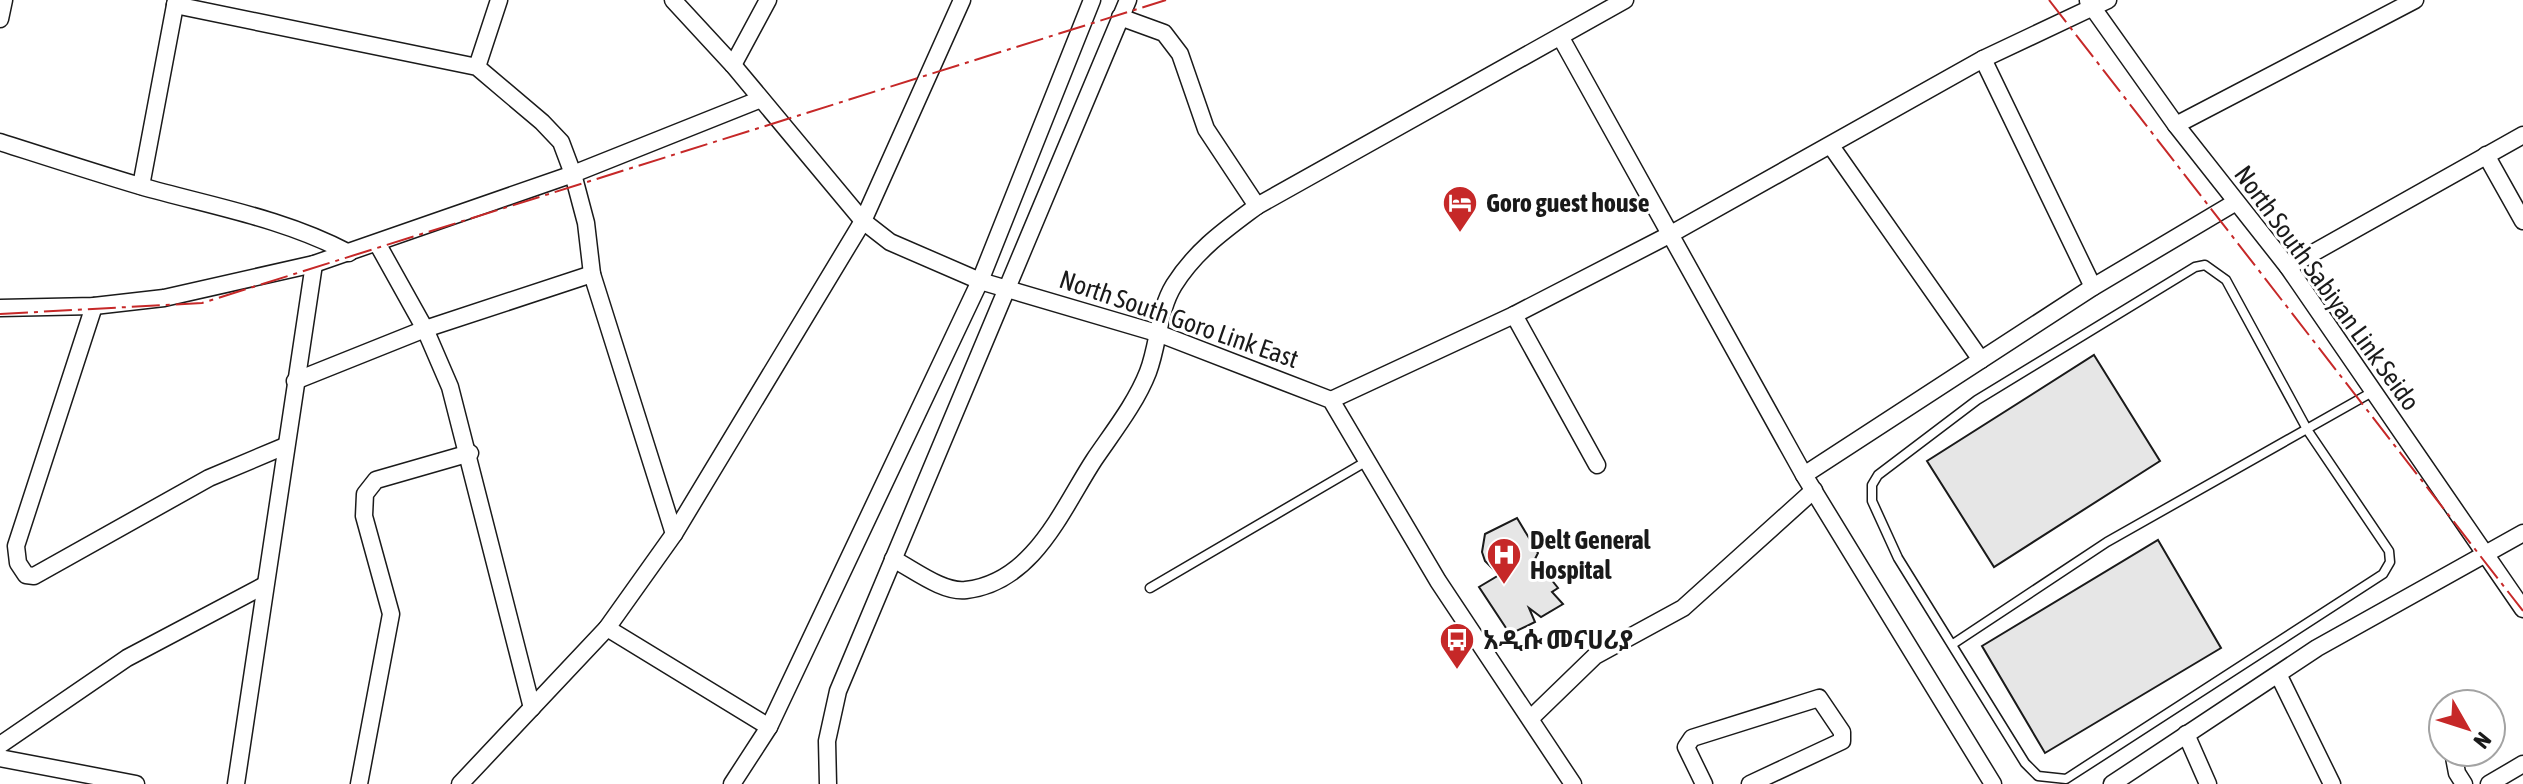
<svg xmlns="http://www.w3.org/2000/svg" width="2523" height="784" viewBox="0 0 2523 784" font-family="'Asap Condensed','Noto Sans Ethiopic',sans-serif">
<rect width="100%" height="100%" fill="#fff"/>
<g fill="#e6e6e6" stroke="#1a1a1a" stroke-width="2">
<path d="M2094 355 2160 461 1994 567 1927 461Z"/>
<path d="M1517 518 1538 553 1535 559 1558 588 1552 592 1563 604 1541 617 1529 608 1535 622 1510 634 1479 587 1499 575 1485 561 1482 552 1485 534Z"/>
<path d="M2158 540 2221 648 2045 753 1982 646Z"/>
</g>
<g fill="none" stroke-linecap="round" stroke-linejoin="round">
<defs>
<g id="service">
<path d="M2205 265 2226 280 2308 431 2389 551 2390 562 2383 574 2066 779 2038 776 2025 763 1898 558 1872 501V485L1878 475 1977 400 2195 267Z"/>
<path d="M1150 588 1367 461"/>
<path d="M1953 644 2107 542 2374 391"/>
</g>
<g id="minor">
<path d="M673 0 733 65 863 221 890 242 980 281 1160 334 1331 400 1438 581 1573 784"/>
<path d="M2088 1 2176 125 2288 267 2523 609"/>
<path d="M175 5 477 67 542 122 561 142 573 174 586 223 592 274 674 534"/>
<path d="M1120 17 1164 33 1180 54 1206 129 1257 206"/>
<path d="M0 19 4 0"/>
<path d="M1561 38 1804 475 1993 784"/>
<path d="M1983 59 2093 287"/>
<path d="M733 65 768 0"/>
<path d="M477 67 499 0"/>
<path d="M2176 125 2415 0"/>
<path d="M0 142C47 157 93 172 140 186 210 206 283 218 349 253"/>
<path d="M1831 146 1981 360"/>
<path d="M2486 155 2523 221"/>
<path d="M141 186 176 0"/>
<path d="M377 243 425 329 450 387 532 708"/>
<path d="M2288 267 2523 135"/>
<path d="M94 306 16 546 18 563 26 575 34 576 209 478 285 446"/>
<path d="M0 308 94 306 164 298 314 264 573 174 761 99"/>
<path d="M1514 315 1597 465"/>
<path d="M295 381 425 329 592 274"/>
<path d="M1331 400 1514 315 1671 234 1983 59 2108 0"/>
<path d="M1804 475 2093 287 2236 202"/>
<path d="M893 559C913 569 943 593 966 590 1034 582 1062 509 1094 460 1113 432 1136 403 1148 372 1159 343 1158 311 1174 285 1196 250 1225 230 1257 206L1625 0"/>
<path d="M607 628 769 727"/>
<path d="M2279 676 2332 784"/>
<path d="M1531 718 1595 656 1683 608 1814 490"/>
<path d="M2186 734 2208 784"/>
<path d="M0 745 127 658 263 586"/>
<path d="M2453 752 2457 773 2464 784"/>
<path d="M0 758 136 784"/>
<path d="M236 784 314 264"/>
<path d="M359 784 391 614 364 516 365 494 376 480 470 453"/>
<path d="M460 784 607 628 674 534 863 221 962 0"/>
<path d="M732 784 769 727 980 281 1092 0"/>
<path d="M828 784 827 741 838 691 1128 0"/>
<path d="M1704 784 1686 747 1692 738 1819 698 1842 732V741L1750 784"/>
<path d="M2112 784 2317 648 2523 533"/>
<path d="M2489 784 2523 764"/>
</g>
</defs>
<use href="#service" stroke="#1a1a1a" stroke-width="11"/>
<use href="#minor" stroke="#1a1a1a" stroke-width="19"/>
<use href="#service" stroke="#fff" stroke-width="8"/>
<use href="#minor" stroke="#fff" stroke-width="16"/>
<g stroke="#c62828" stroke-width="2" stroke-dasharray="28 6 4 6" stroke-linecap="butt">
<path d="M2049 0 2523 611"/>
<path d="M0 314 202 303 1166 0"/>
</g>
</g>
<defs>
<symbol id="hotel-pin" viewBox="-11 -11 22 30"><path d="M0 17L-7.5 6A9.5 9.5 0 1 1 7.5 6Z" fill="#c62828" stroke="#fff"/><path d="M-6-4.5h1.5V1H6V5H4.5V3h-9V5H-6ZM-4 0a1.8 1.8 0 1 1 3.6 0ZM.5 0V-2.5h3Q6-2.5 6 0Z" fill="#fff"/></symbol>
<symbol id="hospital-pin" viewBox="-11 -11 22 30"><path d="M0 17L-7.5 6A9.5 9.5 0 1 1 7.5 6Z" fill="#c62828" stroke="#fff"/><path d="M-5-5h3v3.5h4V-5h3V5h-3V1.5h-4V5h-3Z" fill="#fff"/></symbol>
<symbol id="bus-pin" viewBox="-11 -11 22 30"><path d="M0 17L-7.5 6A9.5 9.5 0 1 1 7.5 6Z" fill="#c62828" stroke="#fff"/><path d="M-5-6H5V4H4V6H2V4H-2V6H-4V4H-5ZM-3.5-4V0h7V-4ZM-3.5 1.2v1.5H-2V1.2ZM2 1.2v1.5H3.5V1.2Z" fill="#fff"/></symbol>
</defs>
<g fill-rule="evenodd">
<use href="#hotel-pin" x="1440" y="183" width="40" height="54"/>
<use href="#hospital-pin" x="1484" y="535" width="40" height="54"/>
<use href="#bus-pin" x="1437" y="620" width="40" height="54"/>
</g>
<g text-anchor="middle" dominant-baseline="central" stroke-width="6" stroke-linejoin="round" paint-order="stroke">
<g font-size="26" font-weight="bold" fill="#1a1a1a" stroke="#fff" text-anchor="start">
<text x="1486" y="203">Goro guest house</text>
<text x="1530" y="540">Delt General<tspan x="1530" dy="30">Hospital</tspan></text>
<text x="1483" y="640">አዲሱ መናሀሪያ</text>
</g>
<g font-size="26" fill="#1a1a1a" stroke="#fff">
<text transform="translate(2327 288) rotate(54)">North South Sabiyan Link Seido</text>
<text transform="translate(1179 319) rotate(19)">North South Goro Link East</text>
</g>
</g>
<g transform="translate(2467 728) rotate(129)"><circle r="38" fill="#ffffff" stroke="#a3a3a3" stroke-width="2"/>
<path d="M0-6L14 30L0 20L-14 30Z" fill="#c62828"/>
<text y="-12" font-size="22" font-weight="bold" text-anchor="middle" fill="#1a1a1a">N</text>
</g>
</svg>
